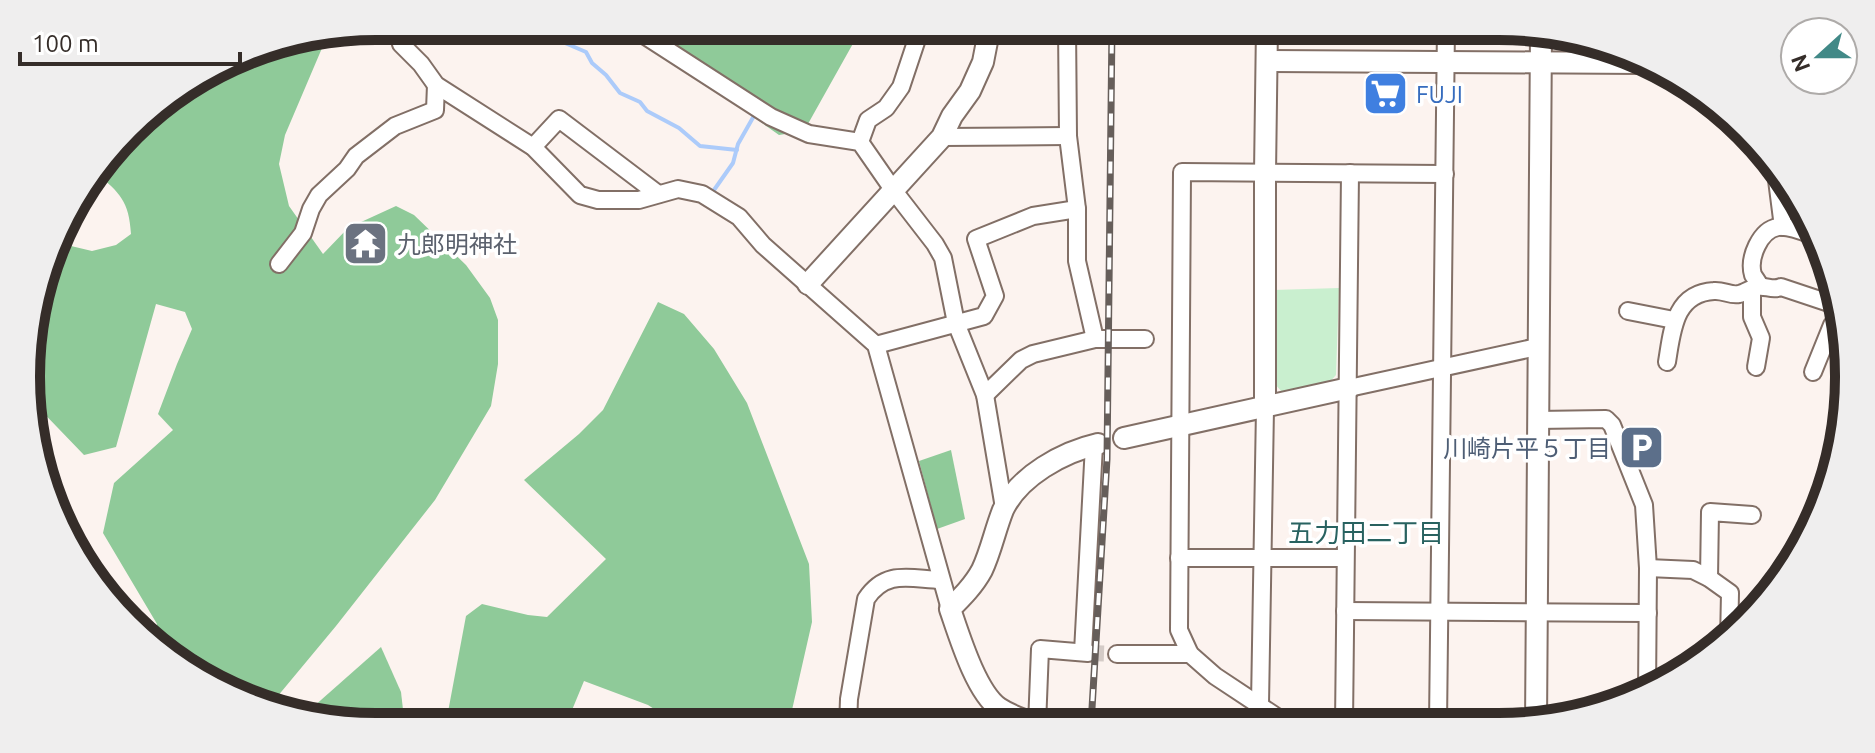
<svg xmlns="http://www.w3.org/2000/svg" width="1875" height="753" viewBox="0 0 1875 753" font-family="Ubuntu,'Noto Sans JP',sans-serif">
<rect width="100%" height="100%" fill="#fcf3ef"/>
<g fill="#c9efcf">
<path d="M1339 288 1336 375 1329 383 1283 393 1273 382V290Z"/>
<path d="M1524 712 1526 724H1447L1448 714Z"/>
</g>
<g fill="#8fca99">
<path d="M597 26H848L855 40 804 131 779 135 654 46 625 42Z"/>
<path d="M328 34 285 135 279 164 289 206 323 254 348 228 396 206 414 215 466 265 490 298 498 320V364L491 406 435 500 336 626 267 709 164 655 156 647 157 624 103 533 114 483 173 430 158 414 177 364 192 329 185 312 156 304 116 447 84 455 31 400 29 330 61 237 71 246 92 251 116 245 131 234C129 201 120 193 96 173L146 113 263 45Z"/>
<path d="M658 302 684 314 714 349 747 403 809 564 812 622 792 710 784 726H680L648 705 584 681 565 727H442L448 712 466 616 482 604 528 615 547 617 606 559 524 480 579 434 603 410Z"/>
<path d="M951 450 965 519 937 529 919 461Z"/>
<path d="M381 647 401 692 405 727H377L304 715Z"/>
</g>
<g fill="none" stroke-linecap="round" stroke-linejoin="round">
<g stroke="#accbfa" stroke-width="4">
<path d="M543 26 548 32 565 43 586 52 592 63 606 75 620 93 640 102 647 111 679 128 700 146 737 150"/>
<path d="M714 190 733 163 738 144 755 114"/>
</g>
<path stroke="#d4cbc7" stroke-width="16" stroke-dasharray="16 8" stroke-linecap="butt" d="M1088 653 1117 654"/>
<defs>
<g id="minor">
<path d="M397 26 401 44 421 64 436 85 533 147 580 195 598 200H639L678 189 702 194 739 217 763 245 876 345 950 609"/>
<path d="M630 26 771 117 809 134 860 142 894 191 935 244 943 258 956 323 985 395 1004 508"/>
<path d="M1067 26 1068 136 1077 209V261L1095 339"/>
<path d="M942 137 1068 136"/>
<path d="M860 142 868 120 886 108 901 87 918 36V26"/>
<path d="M533 147 559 119 658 194"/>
<path d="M1777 180 1783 227"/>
<path d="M279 264 303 233 311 209 319 195 347 169 356 156 395 126 435 110 436 85"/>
<path d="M1760 286C1758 282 1755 278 1753 275 1748 258 1760 230 1778 227 1790 225 1806 233 1817 237"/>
<path d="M1752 289V317L1761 338 1756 367"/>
<path d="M1628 311 1674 320"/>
<path d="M876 345 984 316 995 296 976 239 1033 216 1077 209"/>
<path d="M1667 362C1672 332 1674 293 1714 291 1723 290 1731 296 1739 294 1745 293 1751 288 1757 287 1766 285 1772 291 1781 287L1835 305"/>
<path d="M1813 372 1832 325 1839 318"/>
<path d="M1349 388 1537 347"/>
<path d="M985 395 1021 360 1033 354 1095 339H1145"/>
<path d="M1537 420 1606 419 1612 425 1644 505 1648 568 1647 693"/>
<path d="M1179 558H1345"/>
<path d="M1648 568 1693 570 1709 578 1730 593 1729 641"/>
<path d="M1709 578 1710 512 1752 515"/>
<path d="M1345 611 1648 613"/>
<path d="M1083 652 1094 445"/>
<path d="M1117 654H1190"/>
<path d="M1260 704 1265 408"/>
<path d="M1344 724 1350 173"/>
<path d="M1438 724 1446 26"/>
<path d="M1037 725 1040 649 1088 653"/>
<path d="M1289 725 1215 676 1190 654 1179 630 1182 172 1445 174"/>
<path d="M848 726 849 699 866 599C886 569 910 579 941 580"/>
</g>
<g id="tertiary">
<path d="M1267 61 1643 63"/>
<path d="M808 284 942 137 952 116 970 91 983 62 990 26"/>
<path d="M1265 408V173L1267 26"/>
<path d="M1124 438 1349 388"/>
<path d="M1536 724 1541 33"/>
<path d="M1039 725C1026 721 1011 716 999 708 976 692 959 635 950 609 962 597 974 585 982 570 991 551 995 530 1003 510 1019 476 1063 452 1098 444"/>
</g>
</defs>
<use href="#minor" stroke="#826f66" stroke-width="20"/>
<use href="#tertiary" stroke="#826f66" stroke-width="24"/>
<use href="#minor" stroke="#fff" stroke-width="16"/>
<use href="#tertiary" stroke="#fff" stroke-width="20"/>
<defs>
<path id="rail" d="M1091 725 1107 459 1112 26"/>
</defs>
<use href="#rail" stroke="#665e5a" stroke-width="7"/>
<use href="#rail" stroke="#fff" stroke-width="4" stroke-dasharray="12" stroke-linecap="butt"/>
</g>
<defs>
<symbol id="supermarket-square" viewBox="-11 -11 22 22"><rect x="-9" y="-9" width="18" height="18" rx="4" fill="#3f7fe0" stroke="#fff"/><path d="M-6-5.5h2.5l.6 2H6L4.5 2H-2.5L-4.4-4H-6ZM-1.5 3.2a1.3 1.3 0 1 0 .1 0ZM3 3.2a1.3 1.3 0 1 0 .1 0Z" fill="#fff"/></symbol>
<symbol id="temple-square" viewBox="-11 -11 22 22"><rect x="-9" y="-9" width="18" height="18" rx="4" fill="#6b7280" stroke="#fff"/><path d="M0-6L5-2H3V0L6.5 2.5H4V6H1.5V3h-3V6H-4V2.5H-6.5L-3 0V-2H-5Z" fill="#fff"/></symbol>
<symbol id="parking-square" viewBox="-11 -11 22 22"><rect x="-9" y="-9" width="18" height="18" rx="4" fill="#5c6f8a" stroke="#fff"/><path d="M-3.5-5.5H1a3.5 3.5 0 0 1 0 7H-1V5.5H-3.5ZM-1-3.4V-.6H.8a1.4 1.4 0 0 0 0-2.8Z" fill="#fff"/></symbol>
</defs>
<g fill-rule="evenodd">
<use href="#supermarket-square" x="1360" y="68" width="51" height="51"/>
<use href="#temple-square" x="340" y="218" width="51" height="51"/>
<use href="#parking-square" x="1616" y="422" width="51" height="51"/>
</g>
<g text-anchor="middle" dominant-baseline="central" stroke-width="7" stroke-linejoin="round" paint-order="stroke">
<g font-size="24" fill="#366cbe" stroke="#fff" text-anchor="start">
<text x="1416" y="94">FUJI</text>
</g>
<g font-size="24" fill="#5b616d" stroke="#fff" text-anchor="start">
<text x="397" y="244">九郎明神社</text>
</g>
<g font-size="24" fill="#4e5e75" stroke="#fff" text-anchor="end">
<text x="1611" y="448">川崎片平５丁目</text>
</g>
<g font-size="26" fill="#286260" stroke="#fff">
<text x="1366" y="532">五力田二丁目</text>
</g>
</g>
<path d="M0 0H1875V753H0ZM376 40H1499A336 336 0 0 1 1835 376V377A336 336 0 0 1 1499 713H376A336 336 0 0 1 40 377V376A336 336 0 0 1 376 40Z" fill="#efeeee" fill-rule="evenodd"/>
<path fill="none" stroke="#352d29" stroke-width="10" d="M376 40H1499A336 336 0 0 1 1835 376V377A336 336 0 0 1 1499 713H376A336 336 0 0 1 40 377V376A336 336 0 0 1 376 40Z"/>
<g transform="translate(1819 56) rotate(249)"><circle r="38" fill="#ffffff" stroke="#aeaba9" stroke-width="2"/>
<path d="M0-6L14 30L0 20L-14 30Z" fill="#418987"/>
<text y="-12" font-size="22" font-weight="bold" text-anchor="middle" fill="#352d29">N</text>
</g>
<path d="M20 52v12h220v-12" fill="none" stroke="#352d29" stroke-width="4"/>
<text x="32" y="52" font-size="24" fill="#352d29" stroke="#ffffff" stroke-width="6" paint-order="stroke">100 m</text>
</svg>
